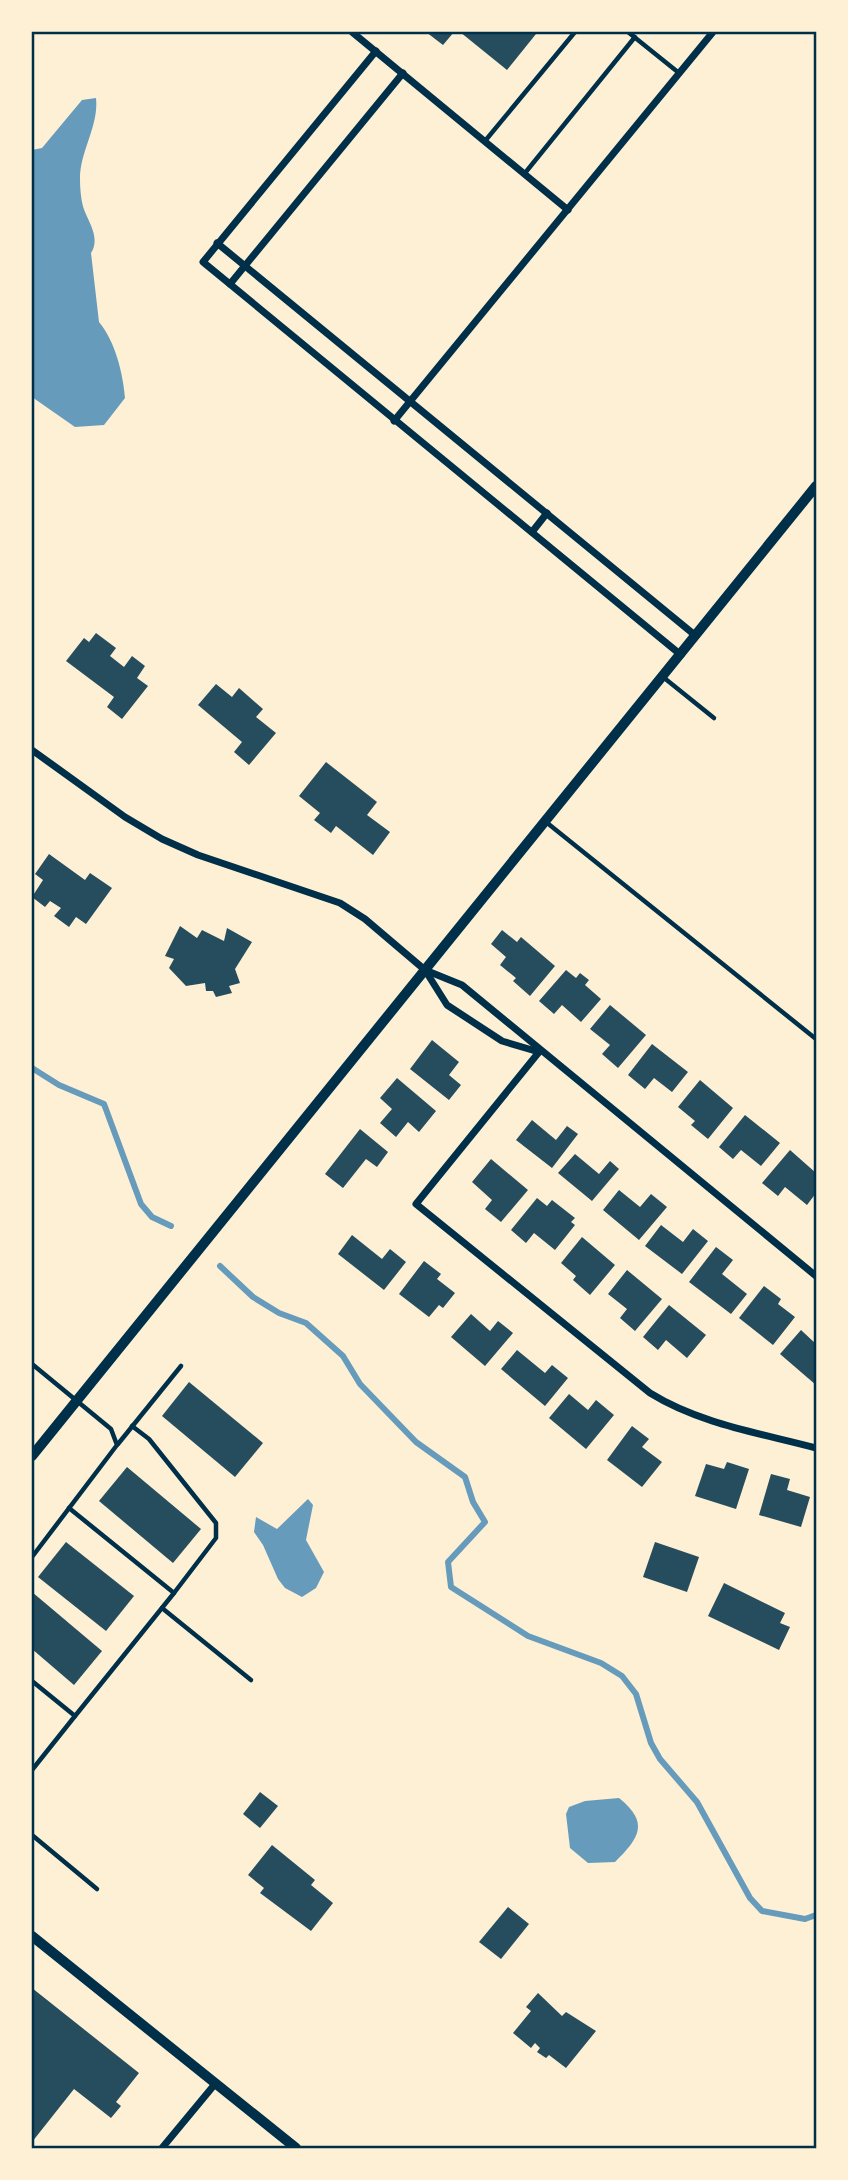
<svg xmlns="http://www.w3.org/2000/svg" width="848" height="2180" viewBox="0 0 848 2180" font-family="'Space Grotesk',sans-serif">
<rect width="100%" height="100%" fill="#fdf0d5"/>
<g fill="#669bbc">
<path d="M96 98C99 126 80 151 80 179 80 188 81 203 85 212 90 224 100 239 91 253L99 322C115 341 123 373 125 398L104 425 75 427 32 397V150L42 148 82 100Z"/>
<path d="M308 1499 313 1505 306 1540 324 1572 316 1588 302 1597 285 1588 278 1579 263 1545 254 1532 256 1517 277 1529Z"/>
<path d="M619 1798C650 1823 639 1838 615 1862L588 1863 570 1848 566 1814 569 1807 585 1801Z"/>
</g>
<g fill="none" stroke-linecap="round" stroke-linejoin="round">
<g stroke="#669bbc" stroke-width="6">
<path d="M32 1068 59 1085 104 1104 141 1204 152 1217 171 1226"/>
<path d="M220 1266 253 1297 279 1313 306 1323 343 1356 360 1384 416 1442 465 1477 473 1502 485 1522 448 1562 451 1587 528 1636 601 1663 622 1676 636 1694 651 1743 660 1759 697 1802 750 1898 762 1911 805 1919 816 1915"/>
</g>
</g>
<g fill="#264d5e">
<path d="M426 32H454L443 45Z"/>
<path d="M460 32H533L536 34 507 70Z"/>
<path d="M96 633 116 648 110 656 124 667 132 656 145 666 137 678 148 686 122 719 107 707 114 697 66 661 84 638 89 642Z"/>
<path d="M216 684 232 697 239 688 263 709 256 717 276 733 249 765 234 752 242 742 198 705Z"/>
<path d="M326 762 377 802 367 815 390 832 373 855 336 826 331 833 314 820 320 813 299 796Z"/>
<path d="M49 854 85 880 90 873 112 888 86 924 76 917 69 927 54 916 61 908 50 901 45 907 32 897 43 880 35 874Z"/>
<path d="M180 926 197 938 202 930 224 941 227 928 252 942 235 969 240 983 229 986 232 993 216 997 213 991H206L205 983 186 986 169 968 174 959 165 956Z"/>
<path d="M502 930 517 942 521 937 555 966 530 996 513 981 516 978 500 965 506 957 491 944Z"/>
<path d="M566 970 576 978 580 973 589 980 585 985 601 999 581 1022 562 1005 554 1014 539 1001Z"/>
<path d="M610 1005 646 1035 618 1068 602 1054 610 1045 590 1029Z"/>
<path d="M432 1040 459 1062 449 1075 461 1085 449 1100 410 1069Z"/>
<path d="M652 1044 688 1072 672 1092 654 1078 645 1089 628 1075Z"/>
<path d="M397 1078 436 1111 419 1132 408 1122 396 1137 380 1123 392 1109 380 1098Z"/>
<path d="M700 1080 733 1108 708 1139 691 1125 695 1121 678 1107Z"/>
<path d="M745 1115 780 1143 761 1166 741 1150 733 1159 719 1147Z"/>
<path d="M532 1120 556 1140 567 1126 578 1134 552 1168 516 1140Z"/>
<path d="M360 1129 388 1152 377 1167 366 1159 343 1188 325 1174Z"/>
<path d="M790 1150 816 1173V1193L807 1205 785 1187 778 1196 762 1183Z"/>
<path d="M575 1154 599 1174 610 1161 619 1169 592 1201 558 1173Z"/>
<path d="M491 1159 528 1190 501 1222 485 1209 492 1200 472 1182Z"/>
<path d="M619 1190 640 1207 651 1194 667 1207 639 1240 603 1210Z"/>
<path d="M537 1198 547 1206 552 1200 575 1218 571 1222 575 1225 555 1250 534 1233 526 1243 511 1230Z"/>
<path d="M661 1225 683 1242 693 1229 708 1241 682 1274 645 1246Z"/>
<path d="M352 1235 382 1259 390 1249 406 1262 384 1290 338 1254Z"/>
<path d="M582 1237 615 1265 590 1295 573 1280 576 1276 561 1263Z"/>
<path d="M716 1247 733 1260 722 1274 747 1294 731 1314 689 1282Z"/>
<path d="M424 1261 441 1274 437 1279 455 1293 443 1308 439 1305 429 1317 399 1294Z"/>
<path d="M627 1270 662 1299 635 1331 620 1318 627 1309 608 1294Z"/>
<path d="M764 1286 781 1299 778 1304 795 1317 773 1345 739 1318Z"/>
<path d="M669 1305 706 1335 687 1358 666 1340 658 1350 643 1337Z"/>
<path d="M471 1314 490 1331 498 1321 513 1333 485 1366 451 1337Z"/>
<path d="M801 1330 816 1344V1385L780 1354Z"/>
<path d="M517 1350 545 1373 552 1365 568 1378 545 1406 501 1369Z"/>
<path d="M189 1382 263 1443 235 1477 162 1416Z"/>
<path d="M569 1394 588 1410 596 1400 614 1415 586 1449 549 1418Z"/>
<path d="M632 1426 649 1439 642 1447 662 1462 642 1487 607 1460Z"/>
<path d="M727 1462 749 1469 736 1509 695 1496 706 1464 724 1469Z"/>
<path d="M127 1467 201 1529 173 1563 99 1501Z"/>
<path d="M771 1474 790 1479 787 1490 810 1497 801 1527 759 1515Z"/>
<path d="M66 1542 134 1596 106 1631 38 1577Z"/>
<path d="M655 1542 699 1557 687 1592 643 1577Z"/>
<path d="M724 1583 785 1613 780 1623 790 1627 779 1650 708 1616Z"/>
<path d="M32 1592 102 1651 74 1685 32 1649Z"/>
<path d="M260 1792 278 1806 260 1828 243 1814Z"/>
<path d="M272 1845 315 1880 311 1885 333 1903 311 1931 260 1893 264 1888 248 1875Z"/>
<path d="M508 1907 529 1924 501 1959 479 1942Z"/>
<path d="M32 1988 139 2073 116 2102 121 2106 111 2118 74 2089 32 2142Z"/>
<path d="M538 1993 562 2016 566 2012 596 2031 566 2068 549 2055 546 2058 537 2052 540 2048 535 2043 531 2048 513 2033 531 2011 526 2007Z"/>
</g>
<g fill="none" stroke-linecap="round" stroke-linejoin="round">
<g stroke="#003049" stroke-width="4.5">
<path d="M628 32 679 73"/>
<path d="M485 141 575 32"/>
<path d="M525 173 635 37"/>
<path d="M663 677 714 718"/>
<path d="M546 822 816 1039"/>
<path d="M32 1364 111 1429 117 1445 32 1557"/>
<path d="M132 1426 149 1439 216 1523V1538L174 1593"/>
<path d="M118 1444 181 1366"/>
<path d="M69 1508 174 1593 75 1716"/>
<path d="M162 1608 251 1680"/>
<path d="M32 1681 75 1716 32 1770"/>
<path d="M32 1835 97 1889"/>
</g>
<g stroke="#003049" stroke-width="7">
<path d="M352 32 568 210"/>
<path d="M376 51 203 262 681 655"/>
<path d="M217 243 696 636"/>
<path d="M230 284 403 73"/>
<path d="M394 421 713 32"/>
<path d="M532 532 547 513"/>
<path d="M32 750 125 817 162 839 198 855 340 903 365 919 425 970 447 1005 502 1041 539 1052"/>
<path d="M425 970 462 985 816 1276"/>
<path d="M539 1052 416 1204 650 1393C700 1424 760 1433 816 1448"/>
<path d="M162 2148 215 2084"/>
</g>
<path stroke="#003049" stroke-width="10" d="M32 1936 296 2148"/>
<path stroke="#003049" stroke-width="10" d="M32 1456 816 486"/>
</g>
<rect width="848" height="2180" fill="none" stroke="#fdf0d5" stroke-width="66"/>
<rect x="33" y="33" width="782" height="2114" fill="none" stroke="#003049" stroke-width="2.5"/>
</svg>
